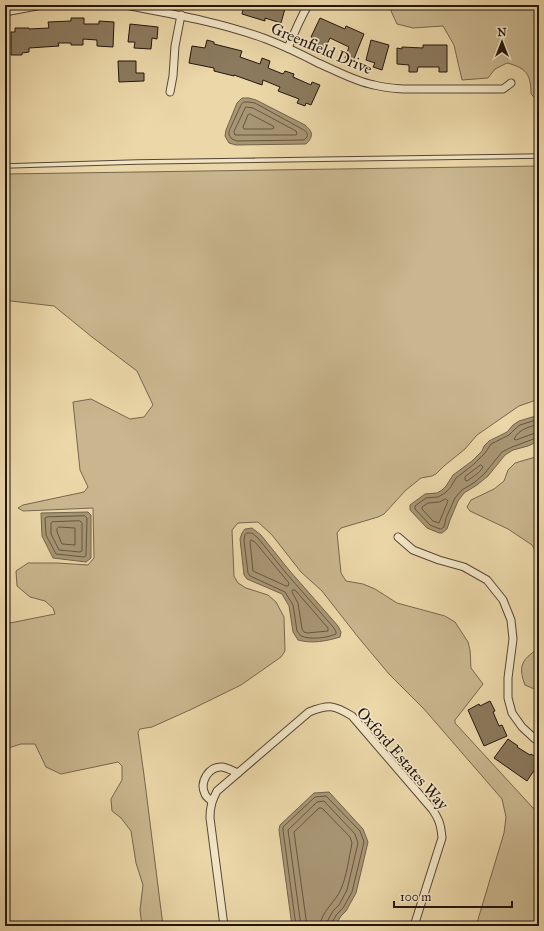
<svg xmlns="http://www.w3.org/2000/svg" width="544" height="931" font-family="'IM FELL Great Primer',serif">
<rect width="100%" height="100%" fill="#ebd7a8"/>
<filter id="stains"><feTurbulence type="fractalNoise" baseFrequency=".005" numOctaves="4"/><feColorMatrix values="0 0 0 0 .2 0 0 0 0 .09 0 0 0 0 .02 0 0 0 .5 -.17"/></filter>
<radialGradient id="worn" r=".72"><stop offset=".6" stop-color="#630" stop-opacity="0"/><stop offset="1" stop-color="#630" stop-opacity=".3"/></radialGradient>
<g fill="#c9b68e" stroke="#76664e">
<path d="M 395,5 L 539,5 L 539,102 L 531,94 C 531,74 526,68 507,63 L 495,69 L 488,78 L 462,80 L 454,45 L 443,26 L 413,28 L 397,24 L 391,11 Z"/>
<path d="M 539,166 L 539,399 L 519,406 L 477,435 L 465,449 L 444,466 L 436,474 L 432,476 L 421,478 L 406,490 L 384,514 L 378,517 L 341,528 L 337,533 L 341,573 L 346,581 L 363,584 L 375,589 L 397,603 L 445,616 L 455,622 L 468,642 L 470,650 L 471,668 L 483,684 L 455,720 L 455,723 L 533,808 L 539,810 L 539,926 L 476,926 L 504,833 L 506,817 L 502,799 L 424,709 L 389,674 L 358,637 L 322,591 L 301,572 L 272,535 L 258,522 L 238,523 L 232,530 L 234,576 L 238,583 L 246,588 L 268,595 L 276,602 L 284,617 L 285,651 L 281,657 L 241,685 L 192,709 L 152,727 L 140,729 L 138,732 L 144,775 L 163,926 L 142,926 L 140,910 L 143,885 L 136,863 L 131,831 L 121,818 L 112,811 L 111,799 L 122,780 L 122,766 L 118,762 L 61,774 L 46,767 L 35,744 L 21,744 L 5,749 L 5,624 L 55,614 L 53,608 L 45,601 L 30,597 L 17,586 L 16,571 L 28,563 L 57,563 L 88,565 L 94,558 L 93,508 L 23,511 L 18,508 L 23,505 L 84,492 L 88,487 L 80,470 L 73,402 L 91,399 L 130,419 L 144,417 L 153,405 L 137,371 L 92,337 L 54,306 L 11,301 L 5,299 L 5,174 Z"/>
<path d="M 539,456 L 539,557 L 532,545 L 508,529 L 470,511 L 467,507 L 471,500 L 494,489 L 504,481 L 508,470 L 515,463 Z"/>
<path d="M 539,632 L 539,691 L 525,685 C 519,669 520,661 535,651 Z"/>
</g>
<g fill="#a79573" stroke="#72624a">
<path d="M 242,98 L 249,98 L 256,100 L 305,125 C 313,132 314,136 306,144 L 236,145 L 229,143 L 225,136 L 226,130 L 237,103 Z"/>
<path d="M 539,415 L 539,441 L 528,446 L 513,450 L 505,455 L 488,476 L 477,485 L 464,493 L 458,501 L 450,520 L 447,529 L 442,533 L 439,533 L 427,528 L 410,510 L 410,505 L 425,494 L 437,493 L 442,490 L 446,486 L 453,475 L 472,461 L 482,451 L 484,446 L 489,441 L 507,432 L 513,425 L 519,421 Z"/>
<path d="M 88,512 L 91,515 L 91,558 L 86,562 L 53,558 L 42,536 L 41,513 Z"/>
<path d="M 252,528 L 261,535 L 289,570 L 338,626 L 341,632 L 340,637 C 327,641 312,644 298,640 L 293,632 L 289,606 L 282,594 L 247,579 L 244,575 L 240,539 L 242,533 L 245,529 Z"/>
<path d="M 329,792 L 363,829 L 368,842 L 356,893 L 346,911 L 341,916 L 335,926 L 292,926 L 279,830 L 280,825 L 314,793 Z"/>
</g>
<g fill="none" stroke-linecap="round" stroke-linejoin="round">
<g stroke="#655640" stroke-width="1">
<path d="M 244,102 L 249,102 L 255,103 L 302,129 C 306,131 308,133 307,137 L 304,140 L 237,141 L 232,139 L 229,135 L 229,131 L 241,105 Z"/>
<path d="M 246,107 L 253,108 L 296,131 L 297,134 L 296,135 L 235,135 L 234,132 Z"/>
<path d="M 250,114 L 273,126 L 274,128 L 272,129 L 244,129 L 243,127 L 248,115 Z"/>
<path d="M 539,419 L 520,425 L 516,428 L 509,435 L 491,444 L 485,453 L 474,464 L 456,478 L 450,488 L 445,493 L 438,497 L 426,498 L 415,506 L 415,509 L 430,525 L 440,529 L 441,529 L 444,527 L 446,518 L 455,498 L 462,490 L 475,482 L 485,473 L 502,452 L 512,447 L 539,437"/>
<path d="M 539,424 C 529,427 519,429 514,439 L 516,440 L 535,433 L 539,432"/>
<path d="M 481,465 L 483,467 C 480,473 472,477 467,481 L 465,480 L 465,477 Z"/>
<path d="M 446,499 L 448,501 L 439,523 L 433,521 L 422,509 L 422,507 L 428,503 L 439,502 Z"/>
<path d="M 85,516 L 87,518 L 86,556 L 84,557 L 56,554 L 46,535 L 45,518 L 47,517 Z"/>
<path d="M 80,521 L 82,523 L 82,551 L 80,552 L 59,550 L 51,534 L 51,523 L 52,522 Z"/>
<path d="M 59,527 L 75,528 L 75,545 L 62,544 L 57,532 L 57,529 Z"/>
<path d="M 247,533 L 252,533 L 258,538 L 286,573 L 334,628 L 336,632 L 336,634 C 327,638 310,640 301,636 L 297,631 L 293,605 L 285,592 L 250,576 L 248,573 L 244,540 L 245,535 Z"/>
<path d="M 251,540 L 255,542 L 289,583 L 288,586 L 286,586 L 253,571 L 250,542 Z"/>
<path d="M 293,590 L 295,590 L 328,628 L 328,631 L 307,633 L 304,632 L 302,629 L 298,603 L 292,592 Z"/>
<path d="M 296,926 L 283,830 L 283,827 L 315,797 L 326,796 L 360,831 L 364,842 L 352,892 L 343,908 L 337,914 L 332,922 L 331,926"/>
<path d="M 301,926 L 288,830 L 317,802 L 324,801 L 355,834 L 358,843 L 347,890 L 339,905 L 333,911 L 328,920 L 326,926"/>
<path d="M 307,926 L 294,832 L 319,808 L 322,808 L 350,837 L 352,843 C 349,858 347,875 341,889 C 336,902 321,911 320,926"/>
</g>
</g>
<g fill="#8b7a5e" stroke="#23160d">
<path d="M 244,5 L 286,5 L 281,23 L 265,18 L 265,21 L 242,14 Z"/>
<path d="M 71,18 L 84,18 L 84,24 L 99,24 L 99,21 L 114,22 L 113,47 L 97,46 L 97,40 L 83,39 L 83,45 L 71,45 L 71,43 L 58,43 L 59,46 L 29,48 L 29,52 L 22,53 L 22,55 L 11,55 L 11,32 L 15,32 L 15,28 L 29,28 L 29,29 L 49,28 L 48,22 L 71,21 Z"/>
<path d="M 320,18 L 345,29 L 346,26 L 364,34 L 353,61 L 345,58 L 349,47 L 330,38 L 325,48 L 315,43 L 317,39 L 311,37 Z"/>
<path d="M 130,24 L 158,27 L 157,39 L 152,38 L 151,49 L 134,48 L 135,42 L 128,42 Z"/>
<path d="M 207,40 L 214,42 L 214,44 L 242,51 L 240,57 L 260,64 L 262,58 L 270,61 L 268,68 L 283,74 L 285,71 L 294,74 L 293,77 L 311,85 L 312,82 L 320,85 L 311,105 L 306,103 L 305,106 L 297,103 L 299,99 L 278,91 L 280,87 L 263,80 L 262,85 L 234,75 L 234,76 L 214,71 L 214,68 L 189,63 L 192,46 L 205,48 Z"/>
<path d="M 371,40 L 389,45 L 382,70 L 373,67 L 375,63 L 366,60 Z"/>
<path d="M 423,45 L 447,45 L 447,72 L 439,72 L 439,67 L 418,67 L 417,72 L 409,72 L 409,65 L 397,64 L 397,48 L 402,49 L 402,47 L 423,48 Z"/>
<path d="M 118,61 L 136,61 L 136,73 L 144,73 L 144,81 L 119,82 Z"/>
<path d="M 490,701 L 495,711 L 493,712 L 499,726 L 502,725 L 507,736 L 484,746 L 468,710 L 479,704 L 480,706 Z"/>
<path d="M 508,739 L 518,746 L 517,747 L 530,755 L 531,754 L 539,759 L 539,762 L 534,768 L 535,769 L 527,781 L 494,758 Z"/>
</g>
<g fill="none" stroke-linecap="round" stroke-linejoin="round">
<defs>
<path id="lane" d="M 5,166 L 137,162 L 539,156"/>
<g id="street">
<path d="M 125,5 C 172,14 220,22 266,39 C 284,46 301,54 318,63 C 337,71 354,81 374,85 C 394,90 414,89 434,89 C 452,89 471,89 489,89 L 503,89 L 511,83"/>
<path d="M 5,12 L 42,5"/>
<path d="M 288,48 C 294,33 300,19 308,5"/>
<path d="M 170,92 L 173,76 L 175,46 L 181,15"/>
<path d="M 398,537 L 413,550 L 439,560 L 464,567 L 487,580 L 503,600 L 511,620 L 513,639 L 508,678 L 508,698 L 512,713 L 522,727 L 535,739 L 539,740"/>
<path d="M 212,801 C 209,799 206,797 205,794 C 199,782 209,766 222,767 C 228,768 233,771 238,773"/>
<path d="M 224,926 L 210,818 C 210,806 212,801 217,791 L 309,712 C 329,704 334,705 352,716 L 432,809 C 439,819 441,825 442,838 L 414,926"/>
</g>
</defs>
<use href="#lane" stroke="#554634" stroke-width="5.5"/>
<use href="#street" stroke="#554634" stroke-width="9"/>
<use href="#lane" stroke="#f2e5c6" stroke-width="3.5"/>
<use href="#street" stroke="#f2e5c6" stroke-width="7"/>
</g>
<g text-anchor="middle" stroke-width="3.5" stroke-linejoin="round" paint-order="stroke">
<g font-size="16" fill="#23160d" stroke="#f2e5c6">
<text transform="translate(322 48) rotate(23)" y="6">Greenfield Drive</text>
<text transform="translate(403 758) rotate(49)" y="6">Oxford Estates Way</text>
</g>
</g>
<rect width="544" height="931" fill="none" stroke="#ebd7a8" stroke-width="20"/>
<rect x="6" y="6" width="532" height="919" fill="none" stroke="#23160d" stroke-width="2"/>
<rect x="10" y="10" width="524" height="911" fill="none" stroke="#23160d"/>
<g transform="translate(502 42)" stroke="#f2e5c6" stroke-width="3" paint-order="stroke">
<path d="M0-3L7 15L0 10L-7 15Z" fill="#23160d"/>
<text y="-6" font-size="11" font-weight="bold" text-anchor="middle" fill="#23160d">N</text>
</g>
<path d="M394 901v6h118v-6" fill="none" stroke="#23160d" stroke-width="2"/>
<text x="400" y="901" font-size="12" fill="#23160d" stroke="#f2e5c6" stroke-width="3" paint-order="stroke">100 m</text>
<rect width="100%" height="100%" filter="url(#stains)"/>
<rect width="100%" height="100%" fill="url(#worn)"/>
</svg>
